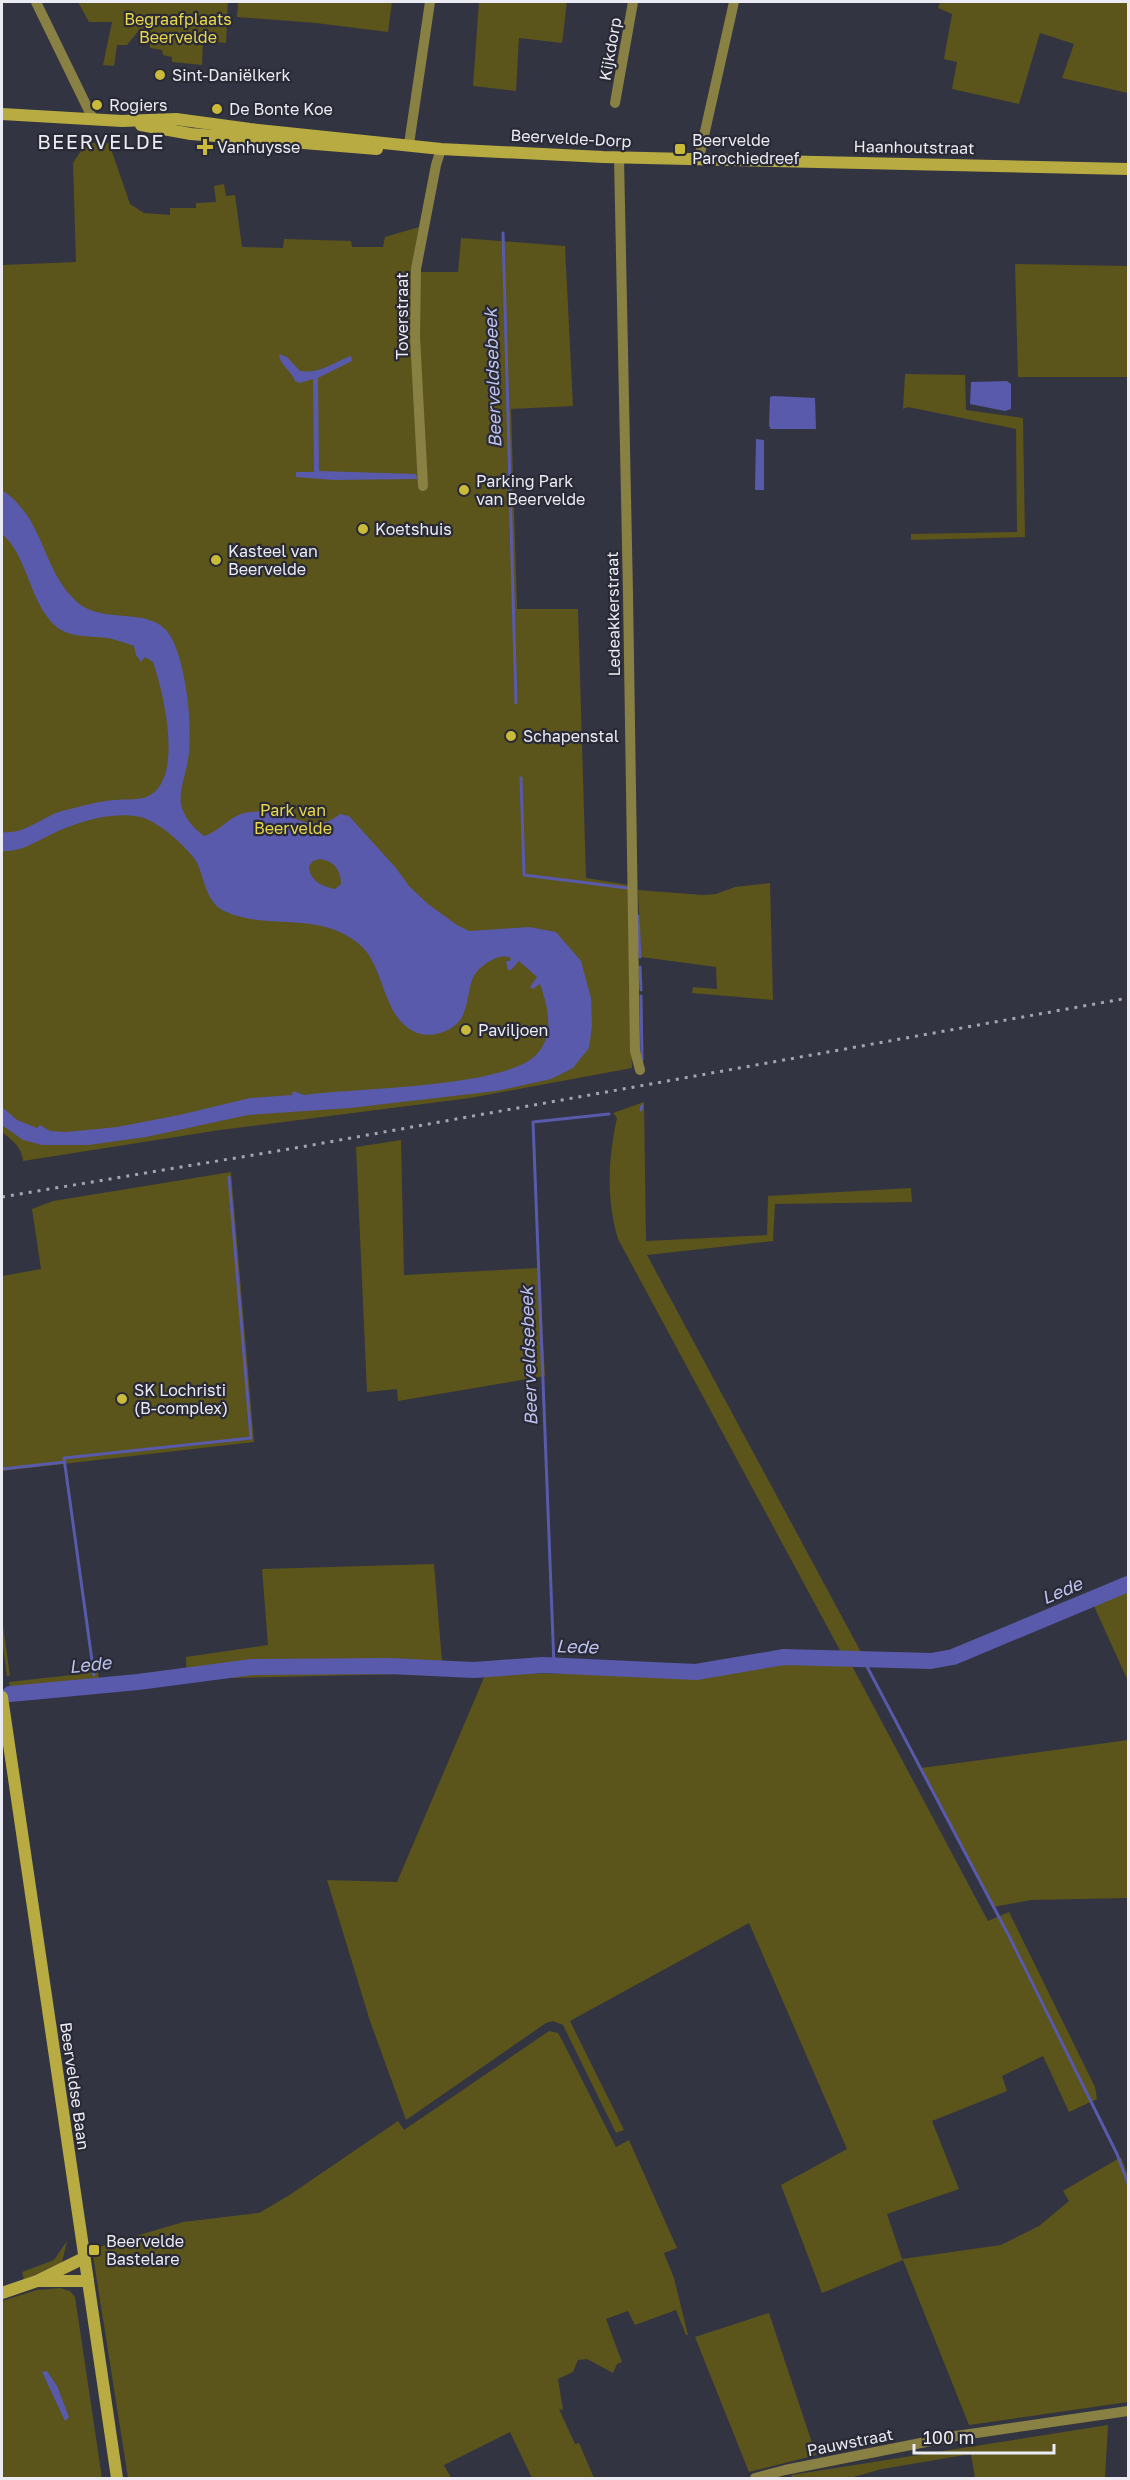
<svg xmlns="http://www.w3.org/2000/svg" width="1130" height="2480" font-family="'Golos Text',sans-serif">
<rect width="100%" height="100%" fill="#323441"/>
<g fill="#5b541b">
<path d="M 78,2 L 228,2 L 226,43 L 203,41 L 202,65 L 172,62 L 172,57 L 163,55 L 162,50 L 150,48 L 150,28 L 140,29 L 127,45 L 117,45 L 114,66 L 103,65 L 112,22 L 89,22 Z"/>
<path d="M 238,2 L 392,2 L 388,32 L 316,23 L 237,17 Z"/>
<path d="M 479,2 L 567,2 L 562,43 L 519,38 L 516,91 L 473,86 Z"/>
<path d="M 940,2 L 1128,2 L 1128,93 L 1062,78 L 1074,44 L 1040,33 L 1019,104 L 952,89 L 957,62 L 944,59 L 952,14 L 938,8 Z"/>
<path d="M 86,143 L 109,143 L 130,204 L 144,213 L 170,215 L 170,208 L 196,208 L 196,203 L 216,202 L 214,186 L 224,184 L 226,196 L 235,195 L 242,247 L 283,248 L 284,239 L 351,241 L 352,247 L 383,247 L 385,237 L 419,227 L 411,272 L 458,272 L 461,238 L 565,246 L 573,406 L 511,409 L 517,609 L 578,609 L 586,878 L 629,885 L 632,1068 L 470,1098 L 220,1130 L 23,1161 C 22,1147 12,1140 2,1132 L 2,265 L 76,262 L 73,163 Z"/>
<path d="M 1015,264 L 1128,266 L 1128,377 L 1018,377 Z"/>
<path d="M 905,374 L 965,375 L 966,410 L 1023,418 L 1025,537 L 911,540 L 911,534 L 1017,532 L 1016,429 L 908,407 L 903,409 Z"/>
<path d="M 770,883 L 773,1000 L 692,993 L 693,987 L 717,989 L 716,967 L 641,957 L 638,890 L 703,895 L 716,894 L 735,887 Z"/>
<path d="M 644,1102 L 646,1241 L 767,1235 L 768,1196 L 911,1188 L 912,1202 L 775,1204 L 773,1241 L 647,1255 L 862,1654 L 842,1654 L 618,1239 C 606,1198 608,1159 617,1118 L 613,1113 Z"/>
<path d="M 401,1140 L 404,1275 L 539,1268 L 545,1376 L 398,1401 L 397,1389 L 367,1392 L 356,1147 Z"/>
<path d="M 231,1172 L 254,1442 L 2,1471 L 2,1276 L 41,1269 L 32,1209 L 53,1201 Z"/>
<path d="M 434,1564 L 443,1673 L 187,1679 L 186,1657 L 268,1645 L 262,1569 Z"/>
<path d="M 1128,1590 L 1128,1681 L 1093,1604 Z"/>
<path d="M 2,1618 L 10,1676 L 7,1676 L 2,1641 Z"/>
<path d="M 788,1662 L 851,1664 L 988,1921 L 1009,1912 L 1095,2087 L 1097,2099 L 1069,2112 L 1043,2056 L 1002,2076 L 1007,2091 L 932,2121 L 959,2189 L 887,2214 L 902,2259 L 1001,2245 L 1039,2226 L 1069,2201 L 1063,2191 L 1121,2157 L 1128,2176 L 1128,2402 L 969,2425 L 903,2260 L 822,2293 L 781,2185 L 847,2149 L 749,1923 L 570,2021 L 624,2130 L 616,2133 L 563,2025 L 553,2021 L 546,2023 L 406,2120 L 370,2021 L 327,1880 L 397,1882 L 486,1673 L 600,1674 L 668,1677 L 704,1675 Z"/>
<path d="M 98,1672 L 100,1688 L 11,1697 L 9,1682 Z"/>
<path d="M 1128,1740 L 1128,1898 L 1031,1900 L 993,1907 L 921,1768 Z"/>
<path d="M 549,2031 L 558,2033 L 562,2040 L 616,2147 L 629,2140 L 677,2248 L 664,2253 L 674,2278 L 688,2335 L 686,2335 L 676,2310 L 635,2325 L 628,2311 L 606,2319 L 622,2362 L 617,2364 L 613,2373 L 587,2359 L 578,2360 L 573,2372 L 558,2379 L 563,2410 L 559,2409 L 575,2444 L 579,2443 L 594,2478 L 532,2478 L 510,2432 L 444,2465 L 451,2478 L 128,2478 L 92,2249 L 183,2222 L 259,2213 L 288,2196 L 398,2121 L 404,2130 Z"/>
<path d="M 67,2241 L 62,2262 L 24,2280 L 22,2272 L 54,2260 Z"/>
<path d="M 60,2288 L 70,2291 L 75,2297 L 102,2478 L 4,2478 L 2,2471 L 2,2301 L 37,2290 Z"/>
<path d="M 769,2313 L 816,2455 L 749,2472 L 695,2337 Z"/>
<path d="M 1108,2425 L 1105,2478 L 975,2478 L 971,2454 L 882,2469 L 850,2478 L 792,2478 L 791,2475 Z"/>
</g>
<g fill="#595aab" fill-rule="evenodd">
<path d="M 279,354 L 287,357 L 300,371 C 322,374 333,362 351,356 L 352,361 L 318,378 L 319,471 L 416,474 L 417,479 L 333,480 L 296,477 L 296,472 L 314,472 L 313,379 L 300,383 L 295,381 C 291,370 280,366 279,354 Z"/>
<path d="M 1007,381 L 1011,384 L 1011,409 L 1005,411 L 970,404 L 971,382 Z"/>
<path d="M 773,396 L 815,398 L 816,429 L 771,429 L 769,426 L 770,397 Z"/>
<path d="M 756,439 L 764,440 L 764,490 L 755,490 Z"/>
<path d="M 2,490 C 45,519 41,568 76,601 C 104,628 158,601 174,643 C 187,673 193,728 188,760 C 186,774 179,789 181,804 C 183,816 194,829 204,836 C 220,831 228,818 241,814 C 246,812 254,812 260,811 C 292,807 309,839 340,814 L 349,816 L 396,868 L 409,886 L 428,904 L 457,925 L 469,931 L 529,927 L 556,932 L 581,961 L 591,998 L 592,1026 L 589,1048 L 573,1068 L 551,1079 L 496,1091 L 350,1108 L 248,1115 L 146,1137 L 88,1145 L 42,1145 L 23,1140 L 2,1125 L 2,1107 L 17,1120 L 37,1128 L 40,1125 L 50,1131 L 66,1132 L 117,1127 L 179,1115 L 250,1098 L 292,1095 L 293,1091 L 304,1095 C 353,1088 507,1088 537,1054 C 555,1034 548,1007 540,984 L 533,989 L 530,987 L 537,977 L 519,961 L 511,970 L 508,970 L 506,961 L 510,961 L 511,958 C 505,955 496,957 490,961 C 464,976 473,992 463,1015 C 456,1032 428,1040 413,1031 C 381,1014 385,965 359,944 C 319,910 266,931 224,911 C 205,901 205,878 196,861 C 187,847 157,820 140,817 C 112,811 77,822 52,834 C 35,842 21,852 2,851 L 2,832 C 26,835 43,815 66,810 C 82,806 99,801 115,800 C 124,799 134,800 143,798 C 187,787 163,690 153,662 L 145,657 L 141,662 L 136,655 L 134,646 C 126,643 117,640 108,638 C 92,636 72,638 58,628 C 29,605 29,557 2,534 ZM 320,859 C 334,861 341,870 341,884 L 335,889 C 321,886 310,881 309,866 L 313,861 Z"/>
<path d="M 47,2371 L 57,2386 L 69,2417 L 65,2421 L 42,2372 Z"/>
</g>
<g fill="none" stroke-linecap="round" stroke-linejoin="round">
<g stroke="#595aab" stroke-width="3">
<path d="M 503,233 L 516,703"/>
<path d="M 521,778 L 524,875 L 628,888"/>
<path d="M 638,916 L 640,957"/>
<path d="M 640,967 L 641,990"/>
<path d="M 641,996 L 642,1060"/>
<path d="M 641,1110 L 642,1106"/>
<path d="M 2,1469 L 65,1462"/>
<path d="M 863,1659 L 1010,1938 L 1117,2154 L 1128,2183"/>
<path d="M 554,1666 L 533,1122 L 609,1114"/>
<path d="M 94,1675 L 64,1458 L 251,1438 L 229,1177"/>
</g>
<path stroke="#595aab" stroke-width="16" d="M 10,1694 L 138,1682 L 252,1667 L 389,1666 L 474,1670 L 543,1665 L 696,1672 L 784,1657 L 931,1661 L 953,1657 L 1128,1584"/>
<g stroke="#898143" stroke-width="10">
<path d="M 36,2 L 93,119"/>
<path d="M 615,103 L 633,2"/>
<path d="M 409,144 L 430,2"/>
<path d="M 619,158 L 628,593 L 635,1051 L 640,1070"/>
<path d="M 699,158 L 734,2"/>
<path d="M 423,486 L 415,337 L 416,269 L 436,165 L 441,149"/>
<path d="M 755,2478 L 785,2470 L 956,2436 L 1128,2411"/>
</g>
<g stroke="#b8ab41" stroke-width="12">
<path d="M 2,114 L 122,121 L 176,119 L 250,129 L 441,149 L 603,157 L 1128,169"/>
<path d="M 141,125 L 191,134 L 377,149"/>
<path d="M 2,1697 L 117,2478"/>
<path d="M 38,2281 L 88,2281"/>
<path d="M 2,2293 L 37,2281 L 84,2258"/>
</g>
<path stroke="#a4a5af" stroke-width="3" stroke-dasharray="3 6" stroke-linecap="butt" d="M 2,1197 L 301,1147 L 1128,998"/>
</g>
<g fill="#c9ba3a" stroke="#292a36" stroke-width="2">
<circle cx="160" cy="75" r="6"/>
<circle cx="97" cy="105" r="6"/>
<circle cx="217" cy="109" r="6"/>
<path d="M202 138h6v6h6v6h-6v6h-6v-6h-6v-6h6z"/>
<rect x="674" y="143" width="12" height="12" rx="3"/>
<circle cx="464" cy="490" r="6"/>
<circle cx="363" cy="529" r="6"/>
<circle cx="216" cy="560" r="6"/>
<circle cx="511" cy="736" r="6"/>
<circle cx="466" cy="1030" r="6"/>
<circle cx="122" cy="1399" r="6"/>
<rect x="88" y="2244" width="12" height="12" rx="3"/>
</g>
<g text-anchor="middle" stroke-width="4.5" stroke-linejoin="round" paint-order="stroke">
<g font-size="16" fill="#e8d74c" stroke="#292a36">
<text x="178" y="25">Begraafplaats<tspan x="178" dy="18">Beervelde</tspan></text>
<text x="293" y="816">Park van<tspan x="293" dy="18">Beervelde</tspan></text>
</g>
<g font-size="16" fill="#eaebf3" stroke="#292a36">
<text transform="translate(610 49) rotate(-80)" y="6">Kijkdorp</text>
<text transform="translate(571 138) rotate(3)" y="6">Beervelde-Dorp</text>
<text transform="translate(914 147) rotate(1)" y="6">Haanhoutstraat</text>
<text transform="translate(402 316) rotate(-90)" y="6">Toverstraat</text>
<text transform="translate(613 614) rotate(-91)" y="6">Ledeakkerstraat</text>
<text transform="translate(75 2086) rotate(82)" y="6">Beerveldse Baan</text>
<text transform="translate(850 2442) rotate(-11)" y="6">Pauwstraat</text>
</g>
<g font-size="16" fill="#eaebf3" stroke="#292a36" text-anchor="start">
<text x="172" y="81">Sint-Daniëlkerk</text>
<text x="109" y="111">Rogiers</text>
<text x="229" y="115">De Bonte Koe</text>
<text x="692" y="146">Beervelde<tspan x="692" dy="18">Parochiedreef</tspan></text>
<text x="217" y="153">Vanhuysse</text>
<text x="476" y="487">Parking Park<tspan x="476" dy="18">van Beervelde</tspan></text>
<text x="375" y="535">Koetshuis</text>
<text x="228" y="557">Kasteel van<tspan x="228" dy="18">Beervelde</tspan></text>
<text x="523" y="742">Schapenstal</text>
<text x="478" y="1036">Paviljoen</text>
<text x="134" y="1396">SK Lochristi<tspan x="134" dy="18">(B-complex)</tspan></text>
<text x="106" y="2247">Beervelde<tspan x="106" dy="18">Bastelare</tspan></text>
</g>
<g font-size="18" font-style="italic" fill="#bec2ef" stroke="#292a36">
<text transform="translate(493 378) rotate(-92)" y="6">Beerveldsebeek</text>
<text transform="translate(529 1356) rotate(-92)" y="6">Beerveldsebeek</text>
<text transform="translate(1062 1591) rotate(-23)" y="6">Lede</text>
<text transform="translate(577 1647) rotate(2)" y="6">Lede</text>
<text transform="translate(90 1665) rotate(-6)" y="6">Lede</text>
</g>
<g font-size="20" letter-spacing="1.5" fill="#eaebf3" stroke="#292a36">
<text x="101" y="149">BEERVELDE</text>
</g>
</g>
<rect width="1130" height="2480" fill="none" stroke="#eaebf3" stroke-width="6"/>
<path d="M914 2444v9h140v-9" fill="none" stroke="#eaebf3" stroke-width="3"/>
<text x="923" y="2444" font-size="18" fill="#eaebf3" stroke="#292a36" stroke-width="4.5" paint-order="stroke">100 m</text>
</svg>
